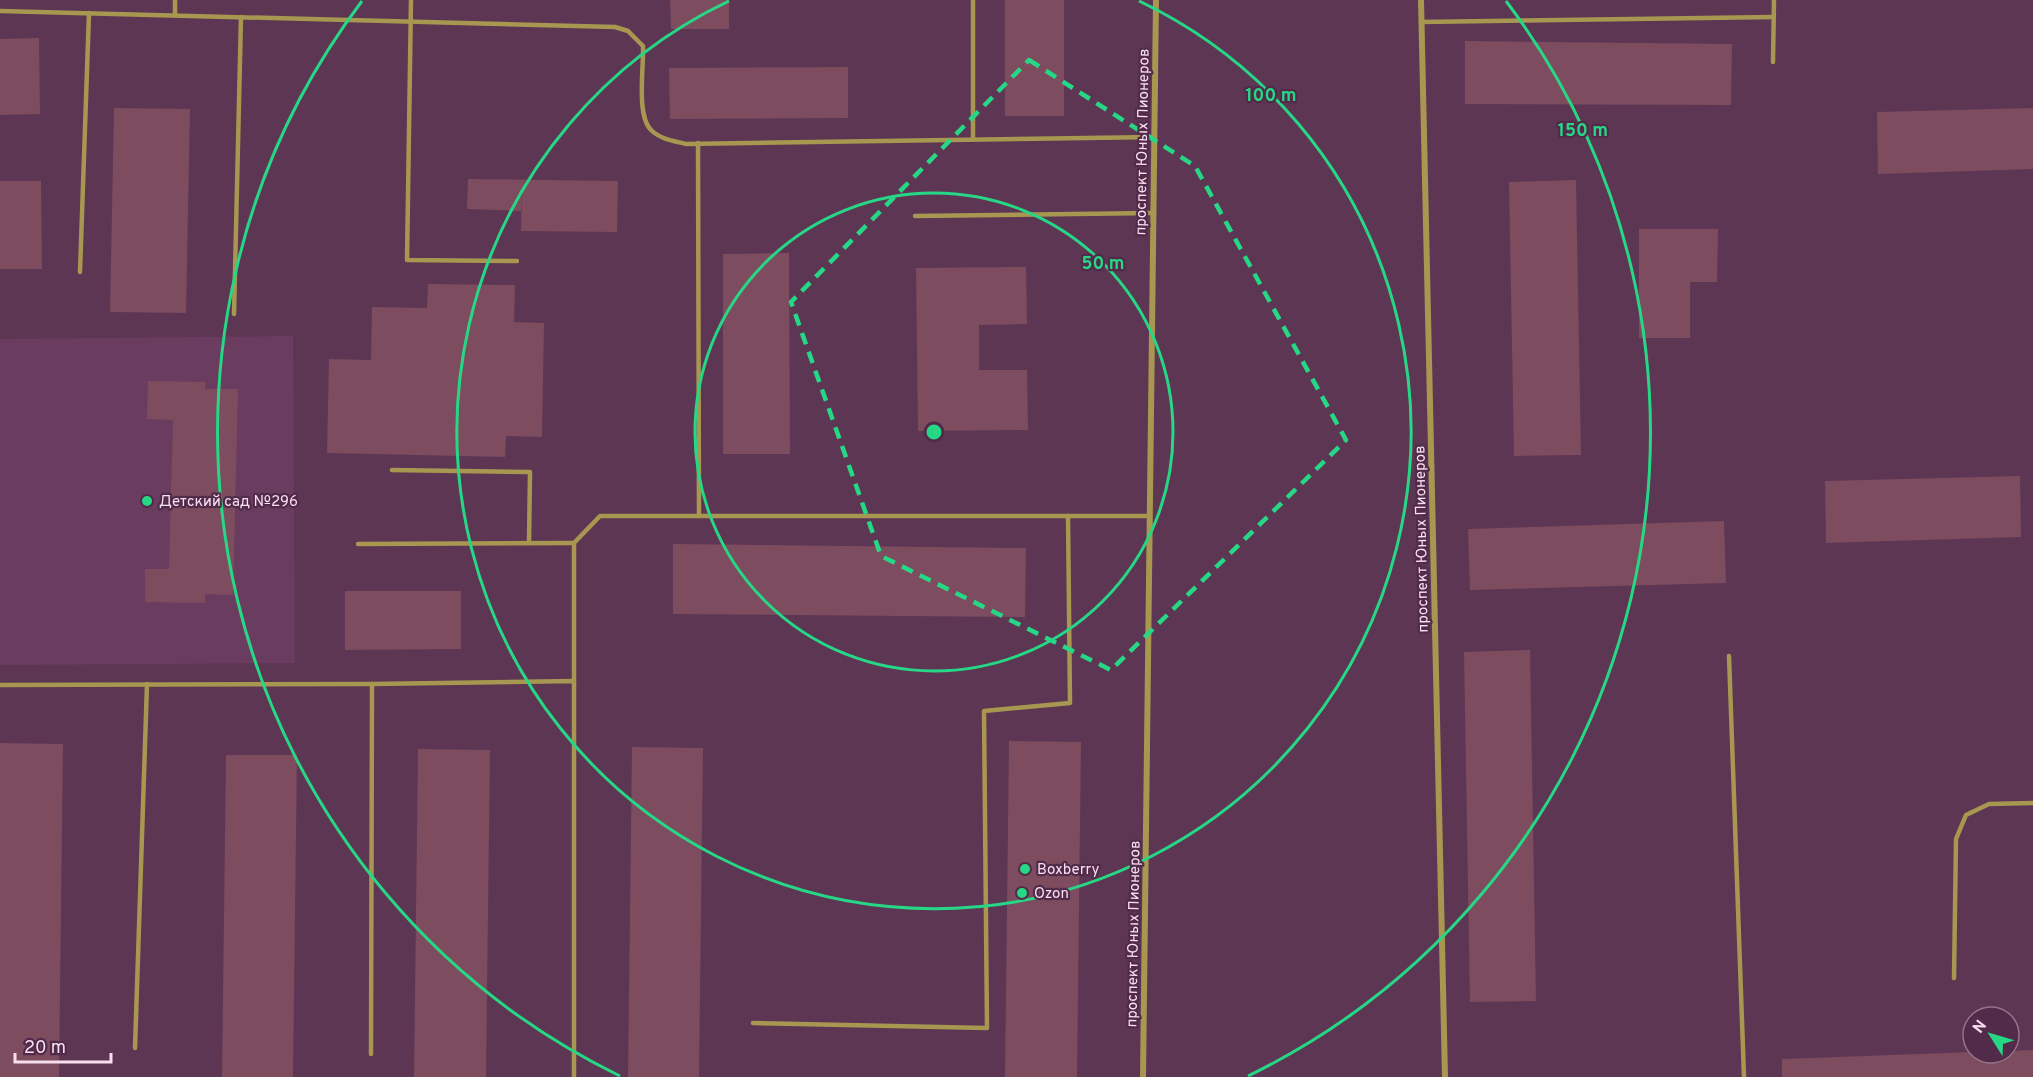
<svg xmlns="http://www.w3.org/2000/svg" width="2033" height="1077" font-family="Overpass,sans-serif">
<rect width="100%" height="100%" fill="#5d3653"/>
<path fill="#6a3d60" d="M 293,336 L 295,663 L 0,665 L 0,339 Z"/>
<g fill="#7d4c5e">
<path d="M 670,0 L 729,0 L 729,29 L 671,29 Z"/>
<rect x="1005" y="0" width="59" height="116"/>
<path d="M 39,38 L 40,114 L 0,115 L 0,39 Z"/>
<path d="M 1465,41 L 1732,44 L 1731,105 L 1465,104 Z"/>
<path d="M 848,67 L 848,118 L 670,119 L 669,68 Z"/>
<path d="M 114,108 L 190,109 L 186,313 L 110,312 Z"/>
<path d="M 2033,108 L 2033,169 L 1878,174 L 1877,112 Z"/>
<path d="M 468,179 L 618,181 L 617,232 L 521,231 L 522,188 L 521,211 L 467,209 Z"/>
<path d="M 1576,180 L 1581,455 L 1514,456 L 1509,182 Z"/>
<path d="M 0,181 L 41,181 L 42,269 L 0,269 Z"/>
<path d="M 1639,229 L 1718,229 L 1717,282 L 1690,282 L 1690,338 L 1639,338 Z"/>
<path d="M 789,253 L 790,454 L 723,454 L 723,254 Z"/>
<path d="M 1026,267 L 1027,324 L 979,325 L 979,370 L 1027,370 L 1028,430 L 918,431 L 916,268 Z"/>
<path d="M 428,284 L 515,285 L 514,322 L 544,323 L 542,437 L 506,436 L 505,457 L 327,453 L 329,359 L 371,360 L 372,307 L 427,308 Z"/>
<path d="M 148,381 L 205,382 L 205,389 L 238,389 L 233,595 L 205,594 L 205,603 L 145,602 L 145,569 L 169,569 L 173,420 L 147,419 Z"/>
<path d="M 2020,476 L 2021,537 L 1826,543 L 1825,481 Z"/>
<path d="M 1724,521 L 1726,583 L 1470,590 L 1468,529 Z"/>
<path d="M 673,544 L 1026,548 L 1025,617 L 673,614 Z"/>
<path d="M 345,591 L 461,591 L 461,649 L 345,650 Z"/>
<path d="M 1530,650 L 1536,1001 L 1470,1002 L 1464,652 Z"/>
<path d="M 1009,741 L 1081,742 L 1077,1077 L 1005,1077 Z"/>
<path d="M 0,743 L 63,744 L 59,1077 L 0,1077 Z"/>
<path d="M 632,747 L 703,748 L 699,1077 L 628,1077 Z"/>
<path d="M 418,749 L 490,750 L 486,1077 L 414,1077 Z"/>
<path d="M 226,755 L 297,755 L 293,1077 L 222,1077 Z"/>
<path d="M 2033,1050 L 2033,1077 L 1782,1077 L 1782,1059 L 1973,1052 L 2009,1053 L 2009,1051 Z"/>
</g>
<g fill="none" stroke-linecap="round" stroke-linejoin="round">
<g stroke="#a89751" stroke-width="4.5">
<path d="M 175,0 L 175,15"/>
<path d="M 411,0 L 407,260 L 517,261"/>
<path d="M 973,0 L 973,139"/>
<path d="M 0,11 L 615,27 L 628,31 L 643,46 C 644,67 636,115 651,130 C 660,139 674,141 686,144 L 1155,137"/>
<path d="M 1421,22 L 1774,17"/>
<path d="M 1773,62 L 1774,0"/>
<path d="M 698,143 L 699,516"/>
<path d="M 915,216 L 1154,213"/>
<path d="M 80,272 L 89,13"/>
<path d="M 234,314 L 241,17"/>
<path d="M 392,470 L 530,472 L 529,543"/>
<path d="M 358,544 L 574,543"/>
<path d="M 1729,656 L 1744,1077"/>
<path d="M 574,681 L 574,543 L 600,516 L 1149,516"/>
<path d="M 0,685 L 372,684"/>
<path d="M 1954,978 L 1956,839 L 1966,815 L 1989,804 L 2033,803"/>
<path d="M 753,1023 L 987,1028 L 984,711 L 1070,703 L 1068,516"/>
<path d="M 135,1048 L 147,684"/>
<path d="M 371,1054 L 372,684 L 574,681 L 574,1077"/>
</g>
<g stroke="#a89751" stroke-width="6">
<path d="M 1421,0 L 1445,1077"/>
<path d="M 1143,1077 L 1156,0"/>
</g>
</g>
<path fill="none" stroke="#26d886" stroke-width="4.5" stroke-dasharray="12 8" stroke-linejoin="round" d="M 1029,60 L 1195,166 L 1346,440 L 1111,670 L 881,556 L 791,302 Z"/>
<g fill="none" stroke="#26d886" stroke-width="3">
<circle cx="934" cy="432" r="239"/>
<path d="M1139 1A477 477 0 1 1 729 1"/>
<path d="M620 1076A716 716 0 0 1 362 1M1506 1A716 716 0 0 1 1248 1076"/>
</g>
<g fill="#26d886" stroke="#512b49" stroke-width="2">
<circle cx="147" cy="501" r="6"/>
<circle cx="1025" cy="869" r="6"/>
<circle cx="1022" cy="893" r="6"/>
</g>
<g text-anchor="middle" stroke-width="4.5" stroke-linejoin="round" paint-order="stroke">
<g font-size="15" fill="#f8dff0" stroke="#512b49">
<text transform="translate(1142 142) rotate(-89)" y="5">проспект Юных Пионеров</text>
<text transform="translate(1421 539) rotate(-91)" y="5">проспект Юных Пионеров</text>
<text transform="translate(1133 934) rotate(-89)" y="5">проспект Юных Пионеров</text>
</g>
<g font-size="15" fill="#f8dff0" stroke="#512b49" text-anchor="start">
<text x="159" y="506">Детский сад №296</text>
<text x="1037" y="874">Boxberry</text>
<text x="1034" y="898">Ozon</text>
</g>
</g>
<circle cx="934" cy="432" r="9" fill="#26d886" stroke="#512b49" stroke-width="3"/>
<g font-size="18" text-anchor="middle" font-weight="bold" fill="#26d886" stroke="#512b49" stroke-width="4.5" stroke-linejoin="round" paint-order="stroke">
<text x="1271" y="101">100 m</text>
<text x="1583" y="136">150 m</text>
<text x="1103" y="269">50 m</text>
</g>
<g transform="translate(1991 1035) rotate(307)"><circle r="28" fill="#512b49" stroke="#94738c" stroke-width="1.5"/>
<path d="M0-4.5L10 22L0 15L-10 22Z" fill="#26d886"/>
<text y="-9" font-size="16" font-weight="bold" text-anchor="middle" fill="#f8dff0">N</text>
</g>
<path d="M15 1053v9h96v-9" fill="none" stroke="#f8dff0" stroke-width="3"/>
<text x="24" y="1053" font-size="18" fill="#f8dff0" stroke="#512b49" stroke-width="4.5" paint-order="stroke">20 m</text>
</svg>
